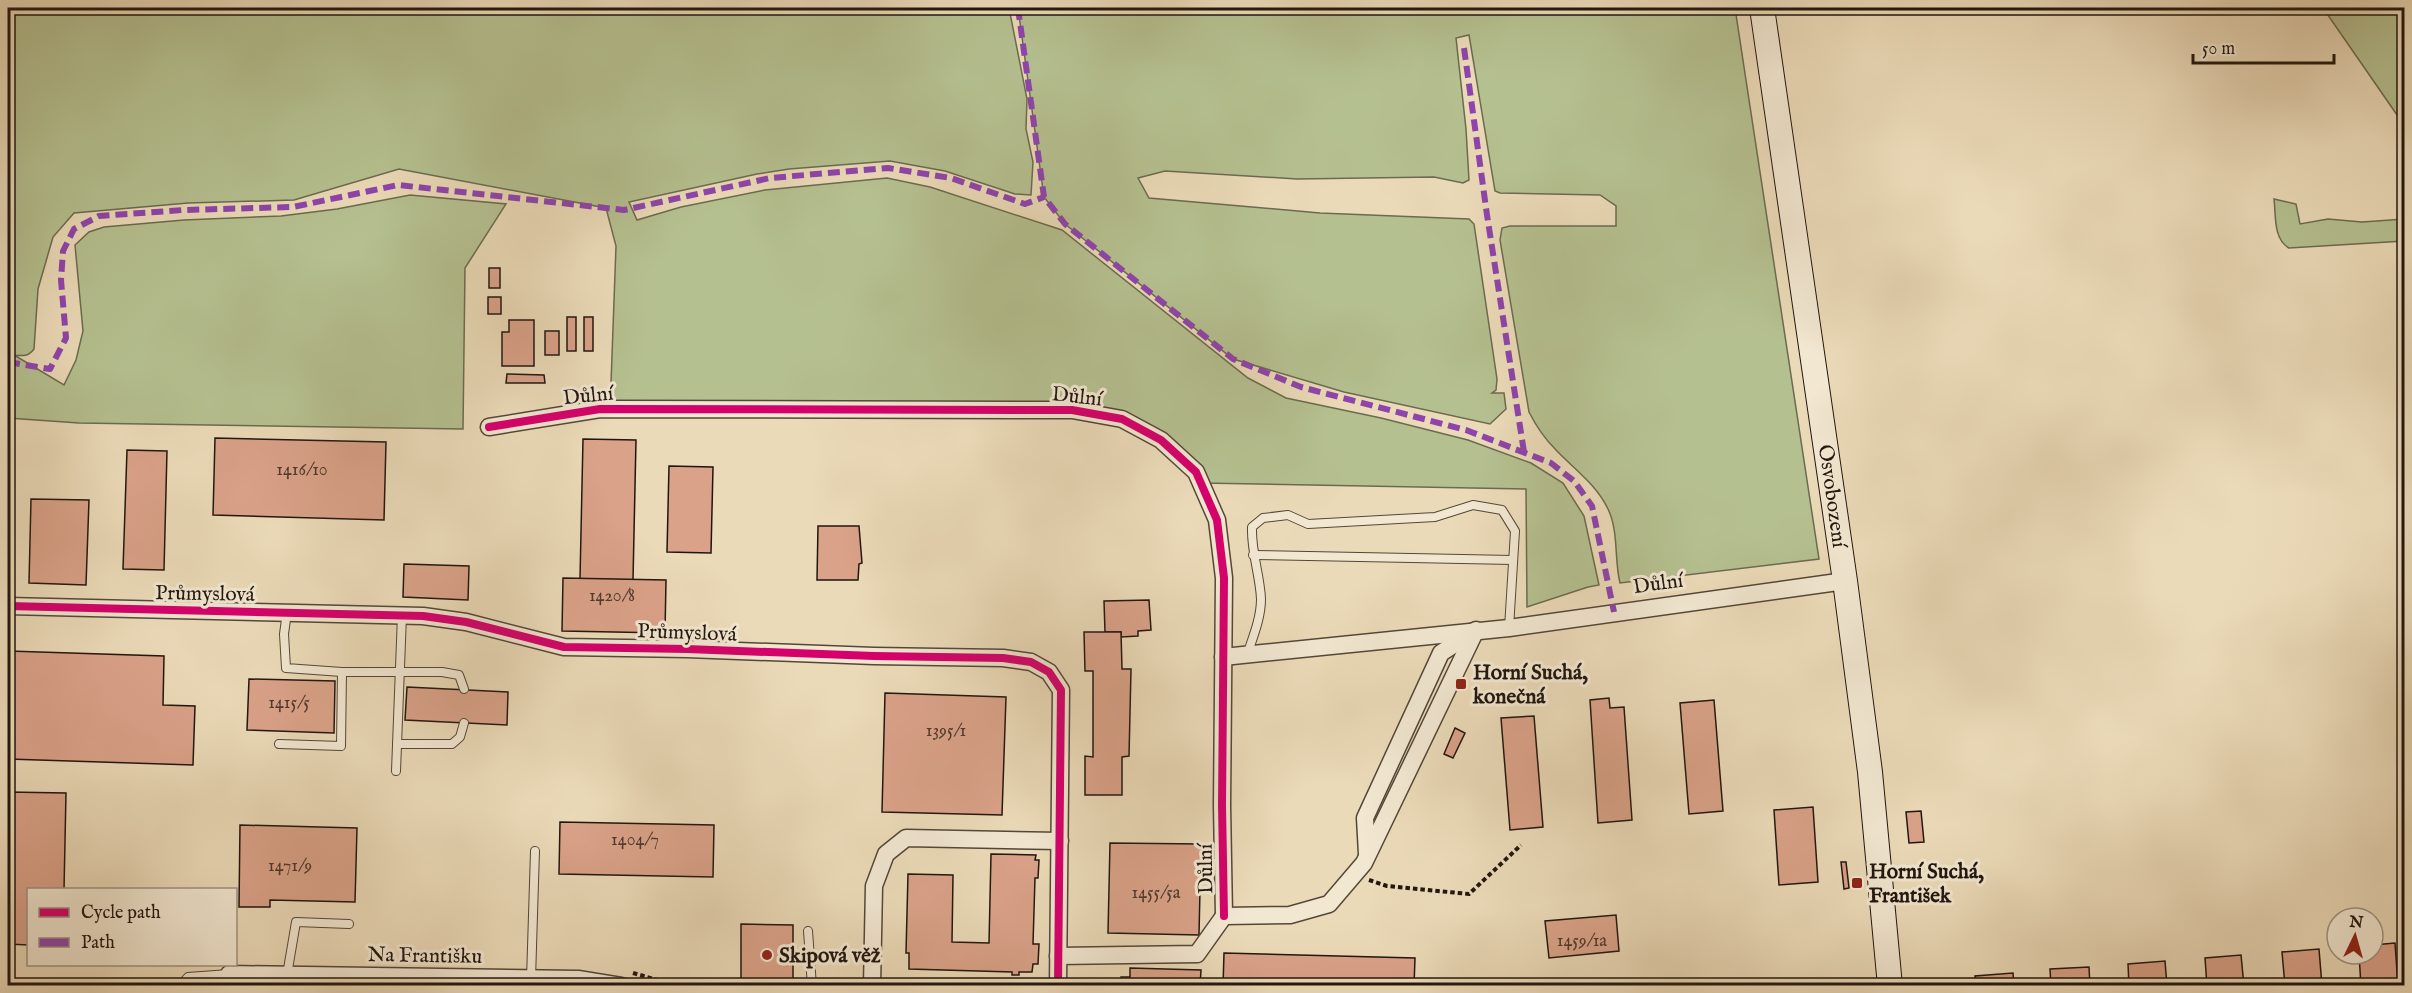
<svg xmlns="http://www.w3.org/2000/svg" width="2412" height="993" font-family="'IM FELL English',serif">
<rect width="100%" height="100%" fill="#ebdab8"/>
<filter id="stains"><feTurbulence type="fractalNoise" baseFrequency=".00333" numOctaves="4"/><feColorMatrix values="0 0 0 0 .2 0 0 0 0 .09 0 0 0 0 .02 0 0 0 .5 -.17"/></filter>
<radialGradient id="worn" r=".72"><stop offset=".6" stop-color="#630" stop-opacity="0"/><stop offset="1" stop-color="#630" stop-opacity=".3"/></radialGradient>
<g fill="#b5c090" stroke="#6b6b50" stroke-width="1.5">
<path d="M 8,8 L 1009,8 L 1027,99 L 1026,129 L 1033,162 L 1031,195 L 1015,194 L 945,171 L 890,161 L 789,169 L 757,174 L 629,202 L 637,220 L 681,207 L 765,190 L 887,178 L 930,187 L 1062,230 L 1248,378 L 1286,398 L 1381,418 L 1468,440 L 1531,463 L 1563,483 L 1584,516 L 1599,585 L 1588,587 L 1527,607 L 1526,489 L 1201,483 L 1161,440 L 1072,410 L 600,409 L 611,383 L 616,246 L 606,208 L 399,169 L 294,200 L 188,203 L 74,213 L 53,237 L 38,289 L 34,349 C 28,357 23,356 14,355 L 64,385 L 76,360 L 83,331 L 75,245 L 89,232 L 104,227 L 184,220 L 281,216 L 337,209 L 410,195 L 506,204 L 465,268 L 463,429 L 79,423 L 8,418 Z"/>
<path d="M 1018,8 L 1735,8 L 1819,559 L 1620,583 C 1614,559 1619,532 1608,509 C 1596,484 1575,470 1556,450 C 1545,439 1536,426 1529,412 L 1500,240 L 1502,228 L 1510,226 L 1616,226 L 1616,206 L 1600,195 L 1500,193 L 1495,191 L 1469,35 L 1456,38 L 1466,129 L 1469,180 L 1463,183 L 1434,177 L 1297,179 L 1165,171 L 1138,178 L 1149,198 L 1320,213 L 1469,219 L 1474,224 L 1497,379 L 1496,390 L 1492,393 L 1504,393 L 1506,409 L 1490,424 L 1344,392 L 1233,359 L 1065,224 L 1044,197 Z"/>
<path d="M 2323,8 L 2404,8 L 2404,125 Z"/>
<path d="M 2274,199 L 2296,204 L 2300,224 L 2328,219 L 2362,222 L 2404,219 L 2404,241 L 2289,248 C 2273,239 2276,215 2274,199 Z"/>
</g>
<g fill="#daa289" stroke="#21160f" stroke-width="1.5">
<rect x="489" y="268" width="11" height="20"/>
<rect x="488" y="297" width="13" height="17"/>
<rect x="567" y="317" width="9" height="34"/>
<rect x="584" y="317" width="9" height="34"/>
<path d="M 509,320 L 534,320 L 534,366 L 502,366 L 502,332 L 509,332 Z"/>
<rect x="545" y="331" width="14" height="24"/>
<path d="M 507,374 L 544,375 L 545,383 L 506,383 Z"/>
<path d="M 215,438 L 386,442 L 384,520 L 213,515 Z"/>
<path d="M 583,439 L 636,440 L 633,580 L 580,579 Z"/>
<path d="M 127,450 L 167,451 L 164,570 L 123,569 Z"/>
<path d="M 669,466 L 713,467 L 711,553 L 667,552 Z"/>
<path d="M 31,499 L 89,500 L 86,585 L 29,583 Z"/>
<path d="M 818,526 L 859,526 L 862,563 L 859,564 L 858,580 L 817,580 Z"/>
<path d="M 404,564 L 469,566 L 468,600 L 403,597 Z"/>
<path d="M 563,578 L 666,580 L 665,633 L 562,631 Z"/>
<path d="M 1149,600 L 1151,630 L 1138,631 L 1138,636 L 1121,637 L 1121,632 L 1105,632 L 1104,601 Z"/>
<path d="M 1084,632 L 1121,632 L 1122,669 L 1131,669 L 1129,756 L 1122,757 L 1122,795 L 1085,795 L 1085,756 L 1093,757 L 1093,671 L 1085,671 Z"/>
<path d="M 8,651 L 164,656 L 163,705 L 195,706 L 193,765 L 8,759 Z"/>
<path d="M 249,679 L 335,681 L 334,733 L 247,730 Z"/>
<path d="M 407,687 L 508,692 L 507,725 L 405,720 Z"/>
<path d="M 885,693 L 1006,697 L 1002,815 L 882,812 Z"/>
<path d="M 1609,698 L 1610,708 L 1624,707 L 1632,820 L 1598,823 L 1590,700 Z"/>
<path d="M 1714,700 L 1723,811 L 1689,814 L 1680,703 Z"/>
<path d="M 1534,716 L 1543,827 L 1510,830 L 1501,718 Z"/>
<path d="M 1455,728 L 1465,733 L 1453,758 L 1444,754 Z"/>
<path d="M 8,792 L 66,793 L 64,890 L 28,890 L 28,945 L 8,944 Z"/>
<path d="M 1813,807 L 1818,882 L 1779,885 L 1774,810 Z"/>
<path d="M 1921,811 L 1924,842 L 1909,843 L 1906,812 Z"/>
<path d="M 560,822 L 714,825 L 713,877 L 559,874 Z"/>
<path d="M 240,825 L 357,828 L 355,902 L 270,900 L 270,907 L 239,907 Z"/>
<path d="M 1110,843 L 1201,844 L 1199,935 L 1108,933 Z"/>
<path d="M 991,854 L 1036,855 L 1035,860 L 1039,860 L 1038,878 L 1035,878 L 1033,944 L 1039,944 L 1038,964 L 1033,964 L 1032,972 L 1019,972 L 1019,975 L 1012,975 L 1012,972 L 909,969 L 909,953 L 906,953 L 908,874 L 953,875 L 952,942 L 989,943 Z"/>
<path d="M 1841,862 L 1846,862 L 1849,888 L 1844,889 Z"/>
<path d="M 1616,915 L 1619,951 L 1549,958 L 1545,921 Z"/>
<path d="M 741,924 L 793,925 L 793,985 L 741,985 Z"/>
<path d="M 2395,943 L 2398,986 L 2361,986 L 2359,954 L 2373,954 L 2373,945 Z"/>
<path d="M 2319,949 L 2322,986 L 2285,986 L 2282,952 Z"/>
<path d="M 1224,953 L 1415,958 L 1414,986 L 1223,986 Z"/>
<path d="M 2241,955 L 2244,986 L 2207,986 L 2205,958 Z"/>
<path d="M 2165,961 L 2167,986 L 2129,986 L 2128,964 Z"/>
<path d="M 2089,967 L 2090,986 L 2051,986 L 2050,969 Z"/>
<path d="M 1130,968 L 1201,970 L 1200,986 L 1121,986 L 1121,977 L 1130,977 Z"/>
<path d="M 2013,973 L 2014,986 L 1976,986 L 1975,976 Z"/>
<path d="M 1545,979 L 1545,986 L 1528,986 L 1527,981 Z"/>
</g>
<g fill="none" stroke-linecap="round" stroke-linejoin="round">
<defs>
<g id="lane">
<path d="M 1253,555 L 1513,560"/>
<path d="M 287,612 L 284,634 L 286,668 L 342,672 L 442,672 L 459,675 L 464,689"/>
<path d="M 1247,655 C 1253,637 1261,618 1261,599 C 1260,575 1251,552 1252,527 L 1263,518 L 1288,515 L 1308,524 L 1435,517 L 1473,505 L 1502,510 L 1515,531 L 1509,628"/>
<path d="M 279,744 L 341,746 L 342,672"/>
<path d="M 397,744 L 452,744 L 460,737 L 464,723"/>
<path d="M 396,771 L 402,615"/>
<path d="M 808,931 L 812,986"/>
<path d="M 287,975 L 296,922 L 349,924"/>
<path d="M 531,979 L 535,851"/>
<path d="M 180,986 L 188,977 L 229,974 L 224,986"/>
</g>
<g id="street">
<path d="M 489,427 L 600,409 L 1072,410 L 1122,419 L 1161,440 L 1196,472 L 1217,520 L 1224,578 L 1222,805 L 1224,916"/>
<path d="M 8,606 L 423,616 L 466,622 L 564,647 L 687,649 L 874,656 L 1003,658 L 1031,662 L 1049,672 L 1061,690 L 1058,986"/>
<path d="M 1223,657 L 1509,628 L 1845,581"/>
<path d="M 1367,854 L 1365,818 L 1441,653 L 1473,632"/>
<path d="M 1224,916 L 1290,915 L 1329,904 L 1364,863 L 1476,630"/>
<path d="M 1058,956 L 1197,954 L 1224,916"/>
<path d="M 229,974 L 578,979 L 621,986"/>
<path d="M 872,986 L 874,886 L 886,854 L 906,838 L 1060,841"/>
</g>
<path id="secondary" d="M 1762,8 L 1845,581 L 1870,772 L 1890,986"/>
</defs>
<use href="#lane" stroke="#544739" stroke-width="10"/>
<use href="#street" stroke="#544739" stroke-width="19"/>
<use href="#secondary" stroke="#21160f" stroke-width="26"/>
<g stroke="#21160f" stroke-width="4" stroke-dasharray="4.5 3" stroke-linecap="butt">
<path d="M 1369,880 L 1387,886 L 1469,894 L 1521,845"/>
<path d="M 633,973 L 679,986"/>
</g>
<use href="#lane" stroke="#f2e7d1" stroke-width="8"/>
<use href="#street" stroke="#f2e7d1" stroke-width="16"/>
<use href="#secondary" stroke="#f2e7d1" stroke-width="24"/>
<g stroke="#8e44ad" stroke-width="6" stroke-dasharray="12 6" stroke-linecap="butt">
<path d="M 1018,8 L 1044,197 L 1065,224 L 1233,359 L 1301,387 L 1466,430 L 1551,463 L 1574,481 L 1592,506 L 1614,612"/>
<path d="M 1464,48 L 1487,215 L 1524,452"/>
<path d="M 8,362 L 50,369 L 66,338 L 61,280 L 63,251 L 74,229 L 99,216 L 183,210 L 293,207 L 398,185 L 624,210 L 770,178 L 888,168 L 951,178 L 1025,204 L 1044,197"/>
</g>
<defs>
<g id="cycleway">
<path d="M 489,427 L 600,409 L 1072,410 L 1122,419 L 1161,440 L 1196,472 L 1217,520 L 1224,578 L 1222,805 L 1224,916"/>
<path d="M 8,606 L 423,616 L 466,622 L 564,647 L 687,649 L 874,656 L 1003,658 L 1031,662 L 1049,672 L 1061,690 L 1058,986"/>
</g>
</defs>
<use href="#cycleway" stroke="#f2e7d1" stroke-width="11"/>
<use href="#cycleway" stroke="#d6006c" stroke-width="8"/>
</g>
<g fill="#8f2418" stroke="#f2e7d1" stroke-width="2">
<rect x="1455" y="678" width="12" height="12" rx="3"/>
<rect x="1851" y="877" width="12" height="12" rx="3"/>
<circle cx="767" cy="955" r="6"/>
</g>
<g text-anchor="middle" stroke-width="6" stroke-linejoin="round" paint-order="stroke">
<g font-size="18" fill="#4f392e">
<text x="302" y="475">1416/10</text>
<text x="612" y="601">1420/8</text>
<text x="289" y="708">1415/5</text>
<text x="946" y="736">1395/1</text>
<text x="635" y="845">1404/7</text>
<text x="290" y="871">1471/9</text>
<text x="1156" y="898">1455/5a</text>
<text x="1582" y="946">1459/1a</text>
</g>
<g font-size="21" fill="#21160f" stroke="#f2e7d1">
<text transform="translate(588 395) rotate(-6)" y="7">Důlní</text>
<text transform="translate(1077 396) rotate(6)" y="7">Důlní</text>
<text transform="translate(1833 496) rotate(82)" y="7">Osvobození</text>
<text transform="translate(1658 583) rotate(-8)" y="7">Důlní</text>
<text transform="translate(205 593) rotate(1)" y="7">Průmyslová</text>
<text transform="translate(687 632) rotate(2)" y="7">Průmyslová</text>
<text transform="translate(1205 869) rotate(-91)" y="7">Důlní</text>
<text transform="translate(425 955) rotate(1)" y="7">Na Františku</text>
</g>
<g font-size="21" font-weight="bold" fill="#21160f" stroke="#f2e7d1" text-anchor="start">
<text x="1473" y="679">Horní Suchá,<tspan x="1473" dy="24">konečná</tspan></text>
<text x="1869" y="878">Horní Suchá,<tspan x="1869" dy="24">František</tspan></text>
<text x="779" y="962">Skipová věž</text>
</g>
</g>
<rect width="2412" height="993" fill="none" stroke="#ebdab8" stroke-width="30"/>
<rect x="9" y="9" width="2394" height="975" fill="none" stroke="#21160f" stroke-width="3"/>
<rect x="15" y="15" width="2382" height="963" fill="none" stroke="#21160f" stroke-width="1.5"/>
<rect x="27" y="888" width="210" height="78" fill="#f2e7d1" stroke="#9e9383" stroke-width="1.5"/>
<rect x="39" y="908" width="30" height="9" fill="#d6006c" stroke="#9e9383" stroke-width="1.5"/>
<text x="81" y="918" font-size="18" fill="#21160f">Cycle path</text>
<rect x="39" y="938" width="30" height="9" fill="#8e44ad" stroke="#9e9383" stroke-width="1.5"/>
<text x="81" y="948" font-size="18" fill="#21160f">Path</text>
<g transform="translate(2355 936) rotate(5)"><circle r="28" fill="#f2e7d1" stroke="#9e9383" stroke-width="1.5"/>
<path d="M0-4.5L10 22L0 15L-10 22Z" fill="#8f2418"/>
<text y="-9" font-size="16" font-weight="bold" text-anchor="middle" fill="#21160f">N</text>
</g>
<path d="M2193 54v9h141v-9" fill="none" stroke="#21160f" stroke-width="3"/>
<text x="2202" y="54" font-size="18" fill="#21160f" stroke="#f2e7d1" stroke-width="4.5" paint-order="stroke">50 m</text>
<rect width="100%" height="100%" filter="url(#stains)"/>
<rect width="100%" height="100%" fill="url(#worn)"/>
</svg>
